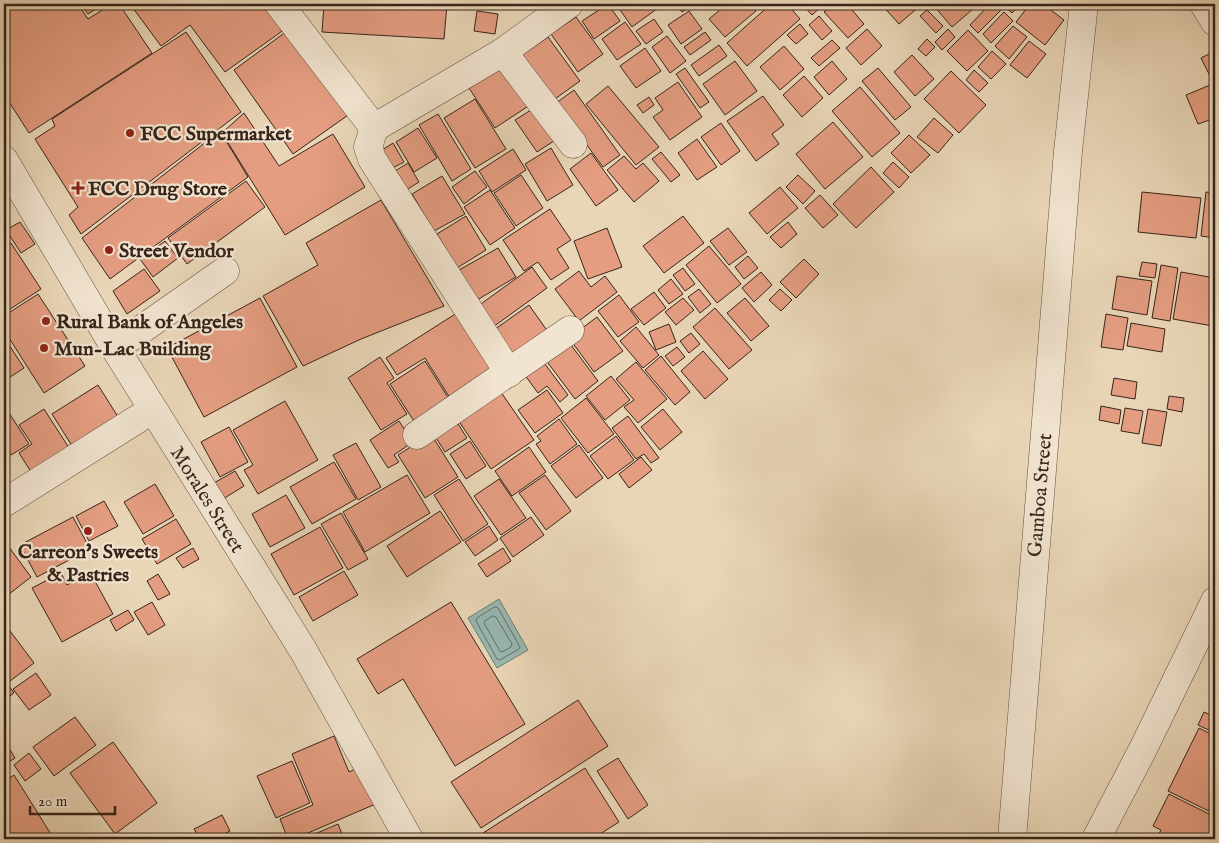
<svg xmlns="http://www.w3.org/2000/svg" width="1219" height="843" font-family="'IM FELL English',serif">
<rect width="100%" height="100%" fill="#e9d6b7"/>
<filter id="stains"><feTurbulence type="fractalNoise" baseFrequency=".004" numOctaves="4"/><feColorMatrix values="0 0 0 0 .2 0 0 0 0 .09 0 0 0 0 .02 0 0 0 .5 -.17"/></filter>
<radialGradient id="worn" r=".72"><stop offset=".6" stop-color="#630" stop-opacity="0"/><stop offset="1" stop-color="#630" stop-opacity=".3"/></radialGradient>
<path fill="#98b8b3" stroke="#717d76" d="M 499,599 L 528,650 L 497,668 L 468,618 Z"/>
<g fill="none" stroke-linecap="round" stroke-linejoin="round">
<g stroke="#686e66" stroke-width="1">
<path d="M 495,607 L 498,608 L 520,647 L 519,649 L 500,660 L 497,659 L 476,621 L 477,618 Z"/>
<path d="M 493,616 L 496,617 L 512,644 L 511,647 L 502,652 L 500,651 L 484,623 L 485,621 Z"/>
</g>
</g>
<g fill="#e49d81" stroke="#37251a">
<path d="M 4,4 L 78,4 L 88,19 L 112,4 L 119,4 L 152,53 L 29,133 L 4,94 Z"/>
<path d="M 81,4 L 104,4 L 88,14 Z"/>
<path d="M 130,4 L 267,4 L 285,29 L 225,72 L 190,25 L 161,46 Z"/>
<path d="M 324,4 L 447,4 L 444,39 L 322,32 Z"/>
<path d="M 482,4 L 509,4 L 508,9 L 482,5 Z"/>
<path d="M 608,4 L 620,21 L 594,39 L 582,21 Z"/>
<path d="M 616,4 L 655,4 L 658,8 L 632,27 Z"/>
<path d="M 676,4 L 694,4 L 682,12 Z"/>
<path d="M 727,4 L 749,4 L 756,11 L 725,37 L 709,19 Z"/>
<path d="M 771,4 L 787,4 L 800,19 L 747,66 L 727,43 Z"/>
<path d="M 802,4 L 824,4 L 812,15 Z"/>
<path d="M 834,4 L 847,4 L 864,24 L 848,38 L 824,12 Z"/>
<path d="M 881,4 L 922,4 L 899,24 Z"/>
<path d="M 936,4 L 979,4 L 952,27 L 934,6 Z"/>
<path d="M 990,4 L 995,4 L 1001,10 L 978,33 L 970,25 Z"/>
<path d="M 1002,4 L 1021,4 L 1012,13 Z"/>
<path d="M 1030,4 L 1043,4 L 1064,20 L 1045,45 L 1016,22 Z"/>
<path d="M 927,10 L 943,26 L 936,33 L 920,16 Z"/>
<path d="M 477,11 L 498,14 L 495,34 L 474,31 Z"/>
<path d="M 689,11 L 702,29 L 681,44 L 668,25 Z"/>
<path d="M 1004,12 L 1013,21 L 991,43 L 983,34 Z"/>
<path d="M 819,16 L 832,31 L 822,40 L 809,25 Z"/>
<path d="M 576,17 L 603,54 L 578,72 L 551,34 Z"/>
<path d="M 654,19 L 663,32 L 646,44 L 636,31 Z"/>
<path d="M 625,22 L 641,44 L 617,60 L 602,39 Z"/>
<path d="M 800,24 L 808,34 L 796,44 L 787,35 Z"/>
<path d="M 1013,26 L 1027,37 L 1009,59 L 995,46 Z"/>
<path d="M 291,28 L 351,113 L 293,154 L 234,70 Z"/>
<path d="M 867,29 L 882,46 L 861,65 L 846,48 Z"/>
<path d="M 948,29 L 955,37 L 942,50 L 935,42 Z"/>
<path d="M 968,30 L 988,51 L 967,71 L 947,51 Z"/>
<path d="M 186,32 L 241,112 L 81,234 L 69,215 L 78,207 L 35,139 L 55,126 L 52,119 Z"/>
<path d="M 705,32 L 711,40 L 690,55 L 684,47 Z"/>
<path d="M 667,36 L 686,61 L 670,73 L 652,47 Z"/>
<path d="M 548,37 L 580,81 L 548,104 L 515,60 Z"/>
<path d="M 927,39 L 935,47 L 926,56 L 918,49 Z"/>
<path d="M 832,40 L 840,48 L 819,66 L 811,58 Z"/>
<path d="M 1029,41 L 1046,54 L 1027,78 L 1010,65 Z"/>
<path d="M 719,45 L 727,56 L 699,76 L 691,65 Z"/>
<path d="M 784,46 L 804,69 L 780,90 L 760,67 Z"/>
<path d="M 645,48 L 661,71 L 636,88 L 620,66 Z"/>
<path d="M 992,51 L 1006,64 L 991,79 L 978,67 Z"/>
<path d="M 1215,51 L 1215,81 L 1213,82 L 1201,58 Z"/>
<path d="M 912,55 L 934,79 L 915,96 L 894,72 Z"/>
<path d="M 735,61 L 757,91 L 725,115 L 703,84 Z"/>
<path d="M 832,61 L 847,79 L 829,95 L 814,77 Z"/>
<path d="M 504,65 L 530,105 L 495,128 L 469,88 Z"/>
<path d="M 685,68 L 709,102 L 700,108 L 676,74 Z"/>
<path d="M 878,68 L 911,107 L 895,120 L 862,81 Z"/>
<path d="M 974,70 L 988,83 L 979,92 L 966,80 Z"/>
<path d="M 951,71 L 986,105 L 959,133 L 924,99 Z"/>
<path d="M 804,76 L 823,98 L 802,117 L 783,95 Z"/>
<path d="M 678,82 L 702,117 L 670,140 L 653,117 L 663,110 L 655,98 Z"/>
<path d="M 1215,83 L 1215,118 L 1198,124 L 1186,95 Z"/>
<path d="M 608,86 L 659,147 L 636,165 L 586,104 Z"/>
<path d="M 860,87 L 900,133 L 872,157 L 832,111 Z"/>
<path d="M 574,90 L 620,155 L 603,167 L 556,103 Z"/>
<path d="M 763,96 L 784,125 L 772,134 L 779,144 L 756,161 L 727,121 Z"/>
<path d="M 649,97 L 654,105 L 643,113 L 637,105 Z"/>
<path d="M 475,99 L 506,149 L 475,168 L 444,118 Z"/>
<path d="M 539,105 L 560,137 L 537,152 L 515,120 Z"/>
<path d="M 244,113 L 279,166 L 333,134 L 365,187 L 285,235 L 222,133 Z"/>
<path d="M 438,114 L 471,169 L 452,181 L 419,125 Z"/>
<path d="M 934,118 L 953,135 L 938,153 L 917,137 Z"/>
<path d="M 833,122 L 863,157 L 825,189 L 796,154 Z"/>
<path d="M 721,123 L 740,151 L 721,165 L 701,137 Z"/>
<path d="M 418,128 L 437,158 L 414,172 L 396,142 Z"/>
<path d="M 220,131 L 248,177 L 110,279 L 82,238 Z"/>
<path d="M 909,135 L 930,155 L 911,173 L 891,153 Z"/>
<path d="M 697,139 L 717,167 L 697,180 L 678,153 Z"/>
<path d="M 393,143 L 404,162 L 389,170 L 379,152 Z"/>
<path d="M 551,148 L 573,185 L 547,201 L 525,164 Z"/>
<path d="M 513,149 L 526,170 L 492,192 L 479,171 Z"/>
<path d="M 661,152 L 680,175 L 671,182 L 652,159 Z"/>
<path d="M 591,153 L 618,190 L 596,206 L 570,169 Z"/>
<path d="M 624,156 L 636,169 L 643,163 L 659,181 L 634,202 L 607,170 Z"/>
<path d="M 893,162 L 909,177 L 899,188 L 883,173 Z"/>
<path d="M 408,163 L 419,182 L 403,192 L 392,173 Z"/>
<path d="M 871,167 L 894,192 L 856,228 L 833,204 Z"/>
<path d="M 475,171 L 487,187 L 464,204 L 452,187 Z"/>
<path d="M 521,175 L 543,208 L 516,226 L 494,193 Z"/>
<path d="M 798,175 L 815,191 L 803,204 L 786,187 Z"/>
<path d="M 442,176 L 465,214 L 434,231 L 412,194 Z"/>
<path d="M 246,181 L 265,207 L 187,264 L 168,238 Z"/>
<path d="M 780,187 L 798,208 L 767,234 L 749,213 Z"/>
<path d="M 490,190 L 515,228 L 490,245 L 464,207 Z"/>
<path d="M 1142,192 L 1201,198 L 1196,238 L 1138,232 Z"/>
<path d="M 1206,192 L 1215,193 L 1215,238 L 1201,236 Z"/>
<path d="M 820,195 L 838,215 L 823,228 L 805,208 Z"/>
<path d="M 381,200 L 444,306 L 361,339 L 303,366 L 263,296 L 318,265 L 306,243 Z"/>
<path d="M 550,209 L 571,240 L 557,249 L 569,268 L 551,280 L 538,262 L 524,271 L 503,240 Z"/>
<path d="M 466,216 L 486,250 L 457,268 L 437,234 Z"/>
<path d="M 683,216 L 704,243 L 664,273 L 643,246 Z"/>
<path d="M 20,222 L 35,244 L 21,253 L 6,230 Z"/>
<path d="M 788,222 L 797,234 L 781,248 L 770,237 Z"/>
<path d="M 607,228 L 622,267 L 588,279 L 574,241 Z"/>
<path d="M 728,228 L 747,252 L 729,265 L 710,241 Z"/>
<path d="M 165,241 L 178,258 L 153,277 L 140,259 Z"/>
<path d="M 11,243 L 41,289 L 4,313 L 4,247 Z"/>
<path d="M 709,246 L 741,284 L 717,303 L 686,265 Z"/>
<path d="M 498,248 L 516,277 L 477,300 L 459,270 Z"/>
<path d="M 748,256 L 758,268 L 744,279 L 735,267 Z"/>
<path d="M 804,259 L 819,274 L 796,298 L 780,282 Z"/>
<path d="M 1142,262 L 1157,264 L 1155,278 L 1139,276 Z"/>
<path d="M 1161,265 L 1178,268 L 1170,321 L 1152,318 Z"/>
<path d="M 532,267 L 547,288 L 493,327 L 478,306 Z"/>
<path d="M 683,268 L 695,284 L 685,291 L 673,275 Z"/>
<path d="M 144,269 L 160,291 L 127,314 L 113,291 Z"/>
<path d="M 579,271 L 591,287 L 605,276 L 617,292 L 579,321 L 555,289 Z"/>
<path d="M 761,272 L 772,285 L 754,302 L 742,288 Z"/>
<path d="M 1181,272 L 1215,278 L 1215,310 L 1213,326 L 1173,319 Z"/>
<path d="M 1117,276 L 1152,281 L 1147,315 L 1112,309 Z"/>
<path d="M 671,279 L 683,294 L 669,304 L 658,290 Z"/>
<path d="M 699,289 L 711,304 L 700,313 L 688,297 Z"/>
<path d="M 780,289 L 792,300 L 781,311 L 769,300 Z"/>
<path d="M 654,292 L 666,308 L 644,325 L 631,309 Z"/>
<path d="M 38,294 L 85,366 L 44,393 L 4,330 L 4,316 Z"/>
<path d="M 619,295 L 639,322 L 618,337 L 598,311 Z"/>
<path d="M 260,298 L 297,367 L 204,417 L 167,348 Z"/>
<path d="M 683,298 L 694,310 L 676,325 L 665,312 Z"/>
<path d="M 745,298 L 769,326 L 751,341 L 727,313 Z"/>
<path d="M 529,305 L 553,339 L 515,366 L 491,332 Z"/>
<path d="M 715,308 L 752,350 L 729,369 L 693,327 Z"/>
<path d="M 460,311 L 496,369 L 450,398 L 425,358 L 397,375 L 386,358 Z"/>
<path d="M 1106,314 L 1128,318 L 1123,350 L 1101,347 Z"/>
<path d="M 597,317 L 623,351 L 594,372 L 569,338 Z"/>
<path d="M 1131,323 L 1165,329 L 1162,352 L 1127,346 Z"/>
<path d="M 669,324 L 676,342 L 656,350 L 649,332 Z"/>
<path d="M 636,327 L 659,355 L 643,368 L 620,341 Z"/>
<path d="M 691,333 L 700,344 L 689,353 L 680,341 Z"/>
<path d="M 4,337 L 24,368 L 4,381 Z"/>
<path d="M 565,337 L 598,381 L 575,399 L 542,355 Z"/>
<path d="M 677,347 L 685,357 L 673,366 L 665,356 Z"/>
<path d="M 703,351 L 728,379 L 705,399 L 681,371 Z"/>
<path d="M 661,356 L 690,392 L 675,405 L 645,370 Z"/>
<path d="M 380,357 L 394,378 L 387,383 L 407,414 L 381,430 L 348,378 Z"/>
<path d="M 542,360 L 568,395 L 560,402 L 547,386 L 538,393 L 524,374 Z"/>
<path d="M 425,361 L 454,407 L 419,429 L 390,384 Z"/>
<path d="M 636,362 L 667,399 L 638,423 L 624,407 L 634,400 L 616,379 Z"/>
<path d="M 611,376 L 630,400 L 605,420 L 586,396 Z"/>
<path d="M 1114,378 L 1137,382 L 1135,399 L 1111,395 Z"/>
<path d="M 98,385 L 120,420 L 74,449 L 52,414 Z"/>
<path d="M 496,385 L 534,440 L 491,469 L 454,414 Z"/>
<path d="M 547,390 L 563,413 L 535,433 L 518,410 Z"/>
<path d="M 1169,396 L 1184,398 L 1182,412 L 1167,409 Z"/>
<path d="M 586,398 L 614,434 L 588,453 L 561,418 Z"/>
<path d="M 285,401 L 318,460 L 258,494 L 244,470 L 253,465 L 233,430 Z"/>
<path d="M 4,405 L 29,444 L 11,455 L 4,444 Z"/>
<path d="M 1101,406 L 1121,410 L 1119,424 L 1099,420 Z"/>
<path d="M 1125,408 L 1143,411 L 1139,434 L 1121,431 Z"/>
<path d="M 44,409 L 71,451 L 33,475 L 19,453 L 32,444 L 19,425 Z"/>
<path d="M 663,409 L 682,432 L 660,450 L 641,427 Z"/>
<path d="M 1148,409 L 1167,412 L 1161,446 L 1142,443 Z"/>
<path d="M 628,416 L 659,458 L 651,463 L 644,454 L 636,459 L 612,428 Z"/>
<path d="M 455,419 L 467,438 L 445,452 L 433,433 Z"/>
<path d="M 559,419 L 577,444 L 550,464 L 536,444 L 541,441 L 537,436 Z"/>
<path d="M 399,421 L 413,442 L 394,455 L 399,462 L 388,468 L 370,440 Z"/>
<path d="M 229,427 L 248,462 L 220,477 L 201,442 Z"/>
<path d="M 431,434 L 458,477 L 425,498 L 398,455 Z"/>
<path d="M 616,436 L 634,460 L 608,479 L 590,456 Z"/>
<path d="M 470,441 L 486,466 L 466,479 L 450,454 Z"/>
<path d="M 356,443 L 381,487 L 358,500 L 333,455 Z"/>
<path d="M 579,445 L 603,478 L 576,498 L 551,466 Z"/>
<path d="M 529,447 L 546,472 L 512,496 L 495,471 Z"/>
<path d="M 641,457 L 652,470 L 629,488 L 619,474 Z"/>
<path d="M 334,462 L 356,499 L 312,524 L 290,487 Z"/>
<path d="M 235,471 L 244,486 L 223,499 L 214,483 Z"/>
<path d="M 407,475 L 430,513 L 365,552 L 343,512 Z"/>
<path d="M 545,475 L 571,511 L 546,530 L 519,493 Z"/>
<path d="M 459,479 L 488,524 L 463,541 L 434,495 Z"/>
<path d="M 499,479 L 526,518 L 501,535 L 474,496 Z"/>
<path d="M 155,484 L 174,516 L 143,534 L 124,502 Z"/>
<path d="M 286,495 L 305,528 L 270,547 L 252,514 Z"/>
<path d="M 104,501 L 118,526 L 89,541 L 76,516 Z"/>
<path d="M 440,511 L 461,542 L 407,577 L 387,546 Z"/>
<path d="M 341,513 L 368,559 L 348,570 L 321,524 Z"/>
<path d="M 73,517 L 90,549 L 37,577 L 20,545 Z"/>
<path d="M 531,517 L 544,535 L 513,557 L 500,538 Z"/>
<path d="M 176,519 L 191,544 L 157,564 L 142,539 Z"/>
<path d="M 489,526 L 498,540 L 475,556 L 465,542 Z"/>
<path d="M 320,527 L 343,568 L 294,595 L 271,554 Z"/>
<path d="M 6,543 L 31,577 L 4,598 L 4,545 Z"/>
<path d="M 193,548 L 199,559 L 183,568 L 176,558 Z"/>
<path d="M 503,548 L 511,561 L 487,577 L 478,564 Z"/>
<path d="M 344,571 L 358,595 L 313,621 L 299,597 Z"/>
<path d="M 90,572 L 113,614 L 62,642 L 32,588 L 61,573 L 67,585 Z"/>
<path d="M 158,574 L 170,594 L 158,600 L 147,581 Z"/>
<path d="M 152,602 L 165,625 L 148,635 L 134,612 Z"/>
<path d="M 451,602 L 525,724 L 455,766 L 403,679 L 378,694 L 357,659 Z"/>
<path d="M 128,610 L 134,620 L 116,631 L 110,620 Z"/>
<path d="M 4,623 L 34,663 L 10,681 L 4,673 Z"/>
<path d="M 36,673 L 51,695 L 29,710 L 13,689 Z"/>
<path d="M 4,679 L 14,693 L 4,700 Z"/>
<path d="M 578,700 L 608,746 L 481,828 L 451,782 Z"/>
<path d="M 1204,712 L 1215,717 L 1215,733 L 1198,725 Z"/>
<path d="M 75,717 L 96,745 L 54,776 L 33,747 Z"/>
<path d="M 1199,728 L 1215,736 L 1215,814 L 1168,791 Z"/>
<path d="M 334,736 L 349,772 L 361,766 L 378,803 L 294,839 L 288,839 L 280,819 L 313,805 L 292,754 Z"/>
<path d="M 4,740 L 15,758 L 4,765 Z"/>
<path d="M 113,742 L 157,803 L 115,834 L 70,773 Z"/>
<path d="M 29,753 L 41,769 L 25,781 L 14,765 Z"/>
<path d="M 618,758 L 648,805 L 628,819 L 597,771 Z"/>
<path d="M 292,761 L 310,803 L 276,818 L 257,776 Z"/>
<path d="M 585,768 L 619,822 L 592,839 L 487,839 L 483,833 Z"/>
<path d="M 14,775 L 54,839 L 4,839 L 4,782 Z"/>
<path d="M 1169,794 L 1215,817 L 1215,839 L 1156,839 L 1161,830 L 1153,826 Z"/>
<path d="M 222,815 L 230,831 L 214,839 L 200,839 L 194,829 Z"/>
<path d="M 338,824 L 344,839 L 303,839 Z"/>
</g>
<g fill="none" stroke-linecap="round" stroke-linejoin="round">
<defs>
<g id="minor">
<path d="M 279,4 L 374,128 L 503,52 L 569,4"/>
<path d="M 1204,4 L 1215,22"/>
<path d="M 503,52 L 573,144"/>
<path d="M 374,128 L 368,147 L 372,159 L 509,373"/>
<path d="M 4,160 L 115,348 L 303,650 L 409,839"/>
<path d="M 115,348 L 225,271"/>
<path d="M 417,435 L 570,330"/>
<path d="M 4,503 L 152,410"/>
<path d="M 1012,839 L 1068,151 L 1084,4"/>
<path d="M 1096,839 L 1143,749 L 1215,601"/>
</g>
</defs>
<use href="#minor" stroke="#645141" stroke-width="29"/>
<use href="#minor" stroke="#f1e4d0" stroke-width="28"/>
</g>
<g fill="#8f2418" stroke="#f1e4d0" stroke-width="2">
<circle cx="130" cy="133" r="5"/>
<path d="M75.5 180.5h5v5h5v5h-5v5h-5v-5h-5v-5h5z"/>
<circle cx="109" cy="250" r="5"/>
<circle cx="46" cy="321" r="5"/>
<circle cx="44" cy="348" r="5"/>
<circle cx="88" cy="531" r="5"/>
</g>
<g text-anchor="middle" stroke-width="4.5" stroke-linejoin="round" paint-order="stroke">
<g font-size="20" font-weight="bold" fill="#37251a" stroke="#f1e4d0" text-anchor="start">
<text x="140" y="140">FCC Supermarket</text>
<text x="88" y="195">FCC Drug Store</text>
<text x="119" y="257">Street Vendor</text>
<text x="56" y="328">Rural Bank of Angeles</text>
<text x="54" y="355">Mun-Lac Building</text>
<text x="88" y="558" text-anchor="middle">Carreon's Sweets<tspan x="88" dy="23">&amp; Pastries</tspan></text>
</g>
<g font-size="20" fill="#37251a" stroke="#f1e4d0">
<text transform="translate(1039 495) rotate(-85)" y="7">Gamboa Street</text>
<text transform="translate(208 499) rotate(58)" y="7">Morales Street</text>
</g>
</g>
<rect width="1219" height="843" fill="none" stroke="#e9d6b7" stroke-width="20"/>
<rect x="5" y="5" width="1209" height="833" fill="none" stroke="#37251a" stroke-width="2.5"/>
<rect x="10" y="10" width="1199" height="823" fill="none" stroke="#37251a"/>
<path d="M30 806v8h85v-8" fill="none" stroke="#37251a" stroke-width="2.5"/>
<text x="38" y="806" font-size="15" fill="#37251a" stroke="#f1e4d0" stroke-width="4" paint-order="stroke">20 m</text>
<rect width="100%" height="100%" filter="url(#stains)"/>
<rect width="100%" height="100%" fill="url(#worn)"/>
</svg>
